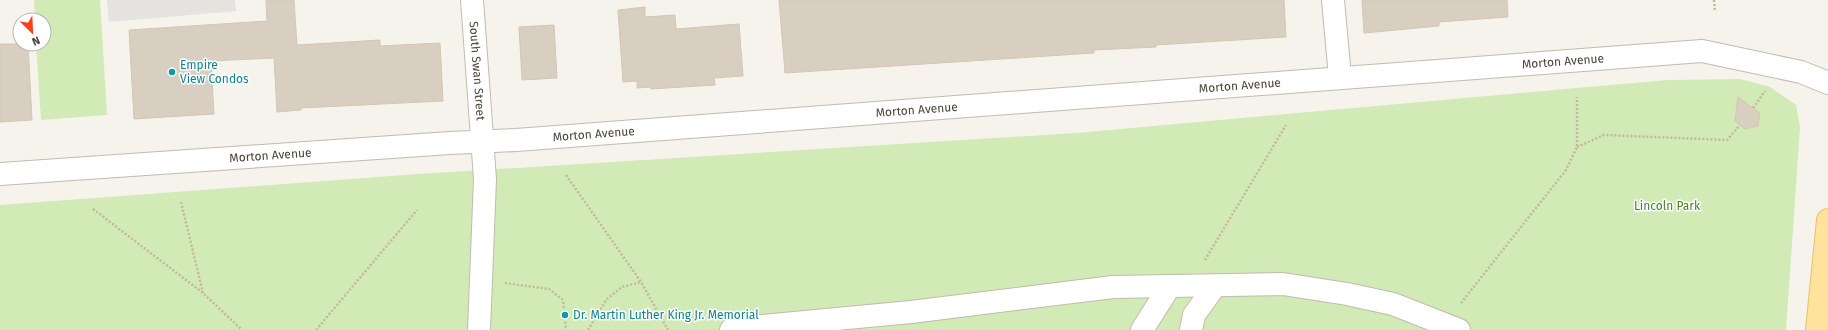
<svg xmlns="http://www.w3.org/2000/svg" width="1828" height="330" font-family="'Fira Sans',sans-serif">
<rect width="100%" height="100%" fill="#f6f3ec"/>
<g fill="#d2eab5">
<path d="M 34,0 L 100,0 L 107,115 L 41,120 L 36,44 L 44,44 L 44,20 L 35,20 Z"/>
<path d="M 1740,79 L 1770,87 L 1796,105 L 1800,128 L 1786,330 L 0,330 L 0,205 L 418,174 L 1076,133 L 1576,88 L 1669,80 Z"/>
</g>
<path fill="#e5e3e0" d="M 107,0 L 235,0 L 236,11 L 109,22 Z"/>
<g fill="#d8cfc1" stroke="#d3c7b4">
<path d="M 266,0 L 294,0 L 297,45 L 380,40 L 380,46 L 440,43 L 443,101 L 301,108 L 301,110 L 277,112 L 274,58 L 211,61 L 214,114 L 134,119 L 129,30 L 267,21 Z"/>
<path d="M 779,0 L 1284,0 L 1286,37 L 1156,45 L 1156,47 L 1094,50 L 1094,53 L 785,73 Z"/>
<path d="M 1362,0 L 1507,0 L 1508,17 L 1439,22 L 1439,26 L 1364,33 Z"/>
<path d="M 645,7 L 645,17 L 675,15 L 676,29 L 739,24 L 743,76 L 714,78 L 715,85 L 651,89 L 650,87 L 637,88 L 637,81 L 623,82 L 618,10 Z"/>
<path d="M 554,25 L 557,78 L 522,80 L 519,27 Z"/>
<path d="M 0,44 L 28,44 L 32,120 L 0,122 Z"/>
<path d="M 1738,97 L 1760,113 L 1758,126 L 1745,129 L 1735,121 Z"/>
</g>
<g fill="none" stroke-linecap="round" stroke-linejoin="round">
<defs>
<g id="minor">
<path id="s1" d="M 472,0 L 485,179 L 479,330"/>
<path d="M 1333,0 L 1340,77"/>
<path id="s2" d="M 0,174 L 450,143 L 516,140 L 1702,51 L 1801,72 L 1828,83"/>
<path d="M 731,330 L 741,328 L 911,312 L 1113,287 L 1283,284 L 1347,294 L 1393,304 L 1459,330"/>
<path d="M 1142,330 L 1170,286"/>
<path d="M 1191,330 L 1194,315 L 1215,286"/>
</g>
<path id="major" d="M 1817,330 L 1828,220"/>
</defs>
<use href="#minor" stroke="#c2bbae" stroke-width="24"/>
<use href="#major" stroke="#e6c16a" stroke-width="24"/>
<g stroke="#c4b79f" stroke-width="2.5" stroke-dasharray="2 2" stroke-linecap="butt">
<path d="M 1714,0 L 1715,12"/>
<path d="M 1753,108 L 1765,91"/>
<path d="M 1577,147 L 1604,135 L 1727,140 L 1740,125"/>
<path d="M 566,175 L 641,282 L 668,330"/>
<path d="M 181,202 L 203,293"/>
<path d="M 93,209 L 203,293 L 242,330"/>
<path d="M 1205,260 L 1286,125"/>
<path d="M 505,283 L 549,289 L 563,300 L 566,330"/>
<path d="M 1461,303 L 1566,170 L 1577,147 L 1577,97"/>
<path d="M 316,330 L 417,210"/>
<path d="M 588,330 L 606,300 L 622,287 L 641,282"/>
</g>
<use href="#minor" stroke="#fff" stroke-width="22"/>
<use href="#major" stroke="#ffe39c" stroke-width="22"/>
</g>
<g fill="#0f9aa8" stroke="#fff" stroke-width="1.5">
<circle cx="172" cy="72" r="4"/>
<circle cx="565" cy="315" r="4"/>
</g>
<g text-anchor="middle" stroke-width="3" stroke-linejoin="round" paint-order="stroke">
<g font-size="12" fill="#4b4439" stroke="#fff">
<text dy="4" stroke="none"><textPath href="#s2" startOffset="1567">Morton Avenue</textPath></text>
<text dy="4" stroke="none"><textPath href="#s1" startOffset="71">South Swan Street</textPath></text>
<text dy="4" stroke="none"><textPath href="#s2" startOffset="1243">Morton Avenue</textPath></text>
<text dy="4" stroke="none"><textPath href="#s2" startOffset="919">Morton Avenue</textPath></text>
<text dy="4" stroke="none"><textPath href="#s2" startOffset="595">Morton Avenue</textPath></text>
<text dy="4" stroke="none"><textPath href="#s2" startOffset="271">Morton Avenue</textPath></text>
</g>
<g font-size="12" fill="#0d838f" stroke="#fff" text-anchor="start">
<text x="180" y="69">Empire<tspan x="180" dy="14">View Condos</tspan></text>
<text x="573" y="319">Dr. Martin Luther King Jr. Memorial</text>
</g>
<g font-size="12" fill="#4a7f2a" stroke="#fff">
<text x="1667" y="210">Lincoln Park</text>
</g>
</g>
<g transform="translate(32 32) rotate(156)"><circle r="19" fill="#ffffff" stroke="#b7b4b0"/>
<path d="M0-3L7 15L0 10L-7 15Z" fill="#fc3f1d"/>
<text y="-6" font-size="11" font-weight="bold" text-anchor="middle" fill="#4b4439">N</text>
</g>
</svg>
